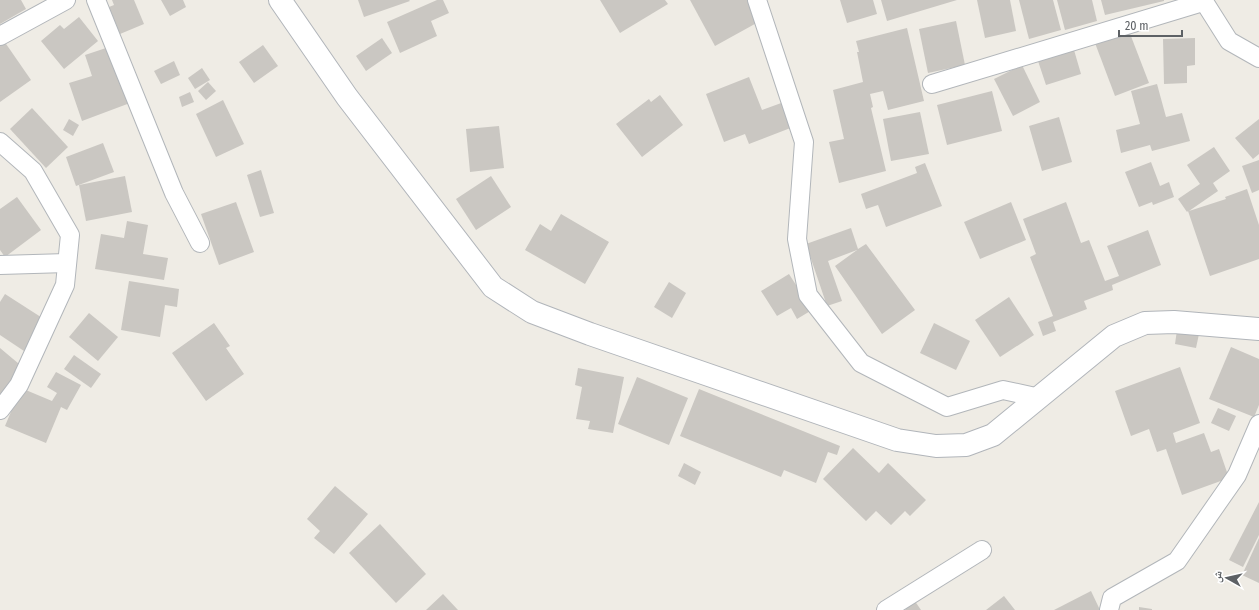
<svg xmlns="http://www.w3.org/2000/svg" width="1259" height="610" font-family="'Fira Sans Condensed','Noto Naskh Arabic',sans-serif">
<rect width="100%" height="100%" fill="#efece5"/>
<g fill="#cac7c2">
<path d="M 0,0 L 21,0 L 26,9 L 0,24 Z"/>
<path d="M 112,0 L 134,0 L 144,24 L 120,34 L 109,7 L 114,5 Z"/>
<path d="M 161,0 L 183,0 L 186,7 L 170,16 Z"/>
<path d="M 358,0 L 409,0 L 410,1 L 364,17 Z"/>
<path d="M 437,0 L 443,0 L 449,13 L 431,21 L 437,36 L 400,53 L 387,22 Z"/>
<path d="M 600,0 L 665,0 L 668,4 L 620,33 Z"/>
<path d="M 690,0 L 751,0 L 762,20 L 715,46 Z"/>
<path d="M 840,0 L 873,0 L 877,14 L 847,23 Z"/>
<path d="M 881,0 L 957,0 L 887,21 Z"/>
<path d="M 977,0 L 1010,0 L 1016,31 L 985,38 Z"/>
<path d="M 1019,0 L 1053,0 L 1061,30 L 1029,39 Z"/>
<path d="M 1057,0 L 1092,0 L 1097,21 L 1065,30 Z"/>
<path d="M 1101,0 L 1164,0 L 1164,1 L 1105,15 Z"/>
<path d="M 79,17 L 98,41 L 64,69 L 41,41 L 60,25 L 64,29 Z"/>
<path d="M 956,21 L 965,65 L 928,73 L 919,29 Z"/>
<path d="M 907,28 L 924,101 L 888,110 L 883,91 L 870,94 L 873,107 L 871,108 L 886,171 L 839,183 L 829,142 L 844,139 L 833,90 L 863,82 L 857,52 L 859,52 L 856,41 Z"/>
<path d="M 1129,31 L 1149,83 L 1115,96 L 1095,43 Z"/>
<path d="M 382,38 L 392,53 L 366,71 L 356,56 Z"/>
<path d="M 1195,38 L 1195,65 L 1187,66 L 1187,83 L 1164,84 L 1163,39 Z"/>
<path d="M 4,41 L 31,80 L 0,102 L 0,43 Z"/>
<path d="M 263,45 L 278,66 L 254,83 L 239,62 Z"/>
<path d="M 112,46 L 130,103 L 82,121 L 69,83 L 92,76 L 85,55 Z"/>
<path d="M 1074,50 L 1081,74 L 1046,85 L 1038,61 Z"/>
<path d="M 174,61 L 180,75 L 161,84 L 154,71 Z"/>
<path d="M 1022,65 L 1040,102 L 1013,116 L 994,79 Z"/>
<path d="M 202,68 L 210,80 L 195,89 L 188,78 Z"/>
<path d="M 749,77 L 762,110 L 784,102 L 793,127 L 749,144 L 745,134 L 724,142 L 706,94 Z"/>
<path d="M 208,82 L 216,91 L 206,100 L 198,91 Z"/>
<path d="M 1157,84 L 1166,117 L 1182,113 L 1190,141 L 1152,151 L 1150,145 L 1121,153 L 1116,130 L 1140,124 L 1131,91 Z"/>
<path d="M 992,91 L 1002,131 L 947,145 L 937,105 Z"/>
<path d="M 190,92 L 194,102 L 182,107 L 179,97 Z"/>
<path d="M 660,95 L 683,125 L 642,157 L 616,124 L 649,99 L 651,102 Z"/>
<path d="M 223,100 L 244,144 L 216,157 L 196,114 Z"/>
<path d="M 32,108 L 68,147 L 46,168 L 10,129 Z"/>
<path d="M 920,112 L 929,154 L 891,161 L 883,119 Z"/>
<path d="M 1059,117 L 1072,162 L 1042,171 L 1029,126 Z"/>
<path d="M 69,119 L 79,125 L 73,136 L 63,130 Z"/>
<path d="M 1259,119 L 1259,154 L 1253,159 L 1235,138 Z"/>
<path d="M 499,126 L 504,168 L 470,172 L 466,129 Z"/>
<path d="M 103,143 L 114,172 L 76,186 L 66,157 Z"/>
<path d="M 1214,147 L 1230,171 L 1213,183 L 1218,191 L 1189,211 L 1226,199 L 1225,197 L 1247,189 L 1259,225 L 1259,259 L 1210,276 L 1188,211 L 1187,212 L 1178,199 L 1200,184 L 1187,165 Z"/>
<path d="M 1259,160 L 1259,190 L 1252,193 L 1242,166 Z"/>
<path d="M 1151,162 L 1160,186 L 1169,182 L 1174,197 L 1153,205 L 1152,202 L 1139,207 L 1125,172 Z"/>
<path d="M 925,163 L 942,206 L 886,227 L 878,205 L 866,209 L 861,194 L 917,173 L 915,167 Z"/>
<path d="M 261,170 L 274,213 L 260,217 L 247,175 Z"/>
<path d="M 125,176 L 132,212 L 86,221 L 79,185 Z"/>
<path d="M 491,176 L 511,207 L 476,230 L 456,199 Z"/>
<path d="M 17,197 L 41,230 L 5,257 L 0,250 L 0,209 Z"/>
<path d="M 236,202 L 254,252 L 219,265 L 201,214 Z"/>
<path d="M 1011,202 L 1026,240 L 980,259 L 964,222 Z"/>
<path d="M 1066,202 L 1081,243 L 1089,240 L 1105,281 L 1119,276 L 1107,246 L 1148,230 L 1161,265 L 1112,285 L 1113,290 L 1084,301 L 1087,309 L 1053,322 L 1056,331 L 1043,336 L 1038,322 L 1053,316 L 1030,257 L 1036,254 L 1023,219 Z"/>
<path d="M 561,214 L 609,242 L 585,284 L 525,250 L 540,224 L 551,231 Z"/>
<path d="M 127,221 L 148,225 L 143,254 L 168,258 L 164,280 L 95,269 L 101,234 L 124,238 Z"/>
<path d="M 851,228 L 858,249 L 866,244 L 915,310 L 882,334 L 835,266 L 857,250 L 828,261 L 842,301 L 827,306 L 806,244 Z"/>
<path d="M 789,274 L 812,310 L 797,319 L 791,308 L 777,316 L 761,291 Z"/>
<path d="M 129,281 L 179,289 L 177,307 L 165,305 L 160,337 L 121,330 Z"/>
<path d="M 669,282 L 686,293 L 672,318 L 654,307 Z"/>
<path d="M 5,294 L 47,321 L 27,353 L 0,335 L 0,302 Z"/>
<path d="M 1009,297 L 1034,335 L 1000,357 L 975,320 Z"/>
<path d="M 89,313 L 118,337 L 98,361 L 69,337 Z"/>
<path d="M 214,323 L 230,346 L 226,348 L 244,374 L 206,401 L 172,353 Z"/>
<path d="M 934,323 L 970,341 L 956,370 L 920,353 Z"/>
<path d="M 1177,330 L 1199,334 L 1196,348 L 1175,344 Z"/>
<path d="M 1231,347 L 1259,359 L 1259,405 L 1254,417 L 1209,399 Z"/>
<path d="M 0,348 L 25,369 L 3,395 L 0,393 Z"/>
<path d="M 74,355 L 101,374 L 91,388 L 64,369 Z"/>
<path d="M 1180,367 L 1200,423 L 1173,433 L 1176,443 L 1204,433 L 1211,452 L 1219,449 L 1229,478 L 1182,495 L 1166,449 L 1157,452 L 1149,429 L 1131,436 L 1115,391 Z"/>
<path d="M 578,368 L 624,377 L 613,433 L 588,429 L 590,421 L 576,419 L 582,387 L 575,385 Z"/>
<path d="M 56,372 L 81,385 L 67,410 L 61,407 L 46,443 L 5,426 L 21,388 L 52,401 L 57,393 L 47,387 Z"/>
<path d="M 637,377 L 688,398 L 669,445 L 618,424 Z"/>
<path d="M 699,389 L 840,446 L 837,455 L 828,452 L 816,483 L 784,470 L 781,477 L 680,436 Z"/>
<path d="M 1218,408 L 1236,416 L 1229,431 L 1211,423 Z"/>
<path d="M 853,448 L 879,473 L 888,463 L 926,500 L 910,516 L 905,511 L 891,525 L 876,511 L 866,521 L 823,479 Z"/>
<path d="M 684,463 L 701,472 L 695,485 L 678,476 Z"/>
<path d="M 335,486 L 368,514 L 334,554 L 314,538 L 320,531 L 307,519 Z"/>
<path d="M 1259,502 L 1259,535 L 1243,567 L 1229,560 Z"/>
<path d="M 380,524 L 426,574 L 396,603 L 349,553 Z"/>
<path d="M 1259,538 L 1259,583 L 1242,575 Z"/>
<path d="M 1091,591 L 1100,610 L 1054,610 Z"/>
<path d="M 443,594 L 458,610 L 426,610 Z"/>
<path d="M 1004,596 L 1015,610 L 986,610 Z"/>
<path d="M 912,597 L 921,610 L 906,610 L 902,605 Z"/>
<path d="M 1139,607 L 1152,609 L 1152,610 L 1139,610 Z"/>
</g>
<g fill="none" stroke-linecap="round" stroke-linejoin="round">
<defs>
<g id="minor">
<path d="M 96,0 L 174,193 L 200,243"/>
<path d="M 757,0 L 804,142 L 797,239 L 808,295 L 861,363 L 947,407 L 1003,390 L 1040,398"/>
<path d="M 1203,0 L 1229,41 L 1259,58"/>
<path d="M 0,36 L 66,0"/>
<path d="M 932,84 L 1203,2"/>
<path d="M 0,142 L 33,171 L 70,235 L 65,285 L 19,385 L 0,410"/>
<path d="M 0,265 L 67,263"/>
<path d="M 886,610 L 982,550"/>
<path d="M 1109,610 L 1112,598 L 1177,561 L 1237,475 L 1259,424"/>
</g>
<path id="secondary" d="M 280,0 L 347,97 L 493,287 L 532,312 L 590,334 L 897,440 L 936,446 L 966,445 L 993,435 L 1114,336 L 1145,323 L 1174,322 L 1259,329"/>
</defs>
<use href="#minor" stroke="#b2b6ba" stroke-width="20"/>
<use href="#secondary" stroke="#b1b5ba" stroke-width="24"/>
<use href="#minor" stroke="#fff" stroke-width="18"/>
<use href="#secondary" stroke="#fff" stroke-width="22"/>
</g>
<g transform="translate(1227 578) rotate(278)" stroke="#ffffff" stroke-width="3" paint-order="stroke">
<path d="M0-3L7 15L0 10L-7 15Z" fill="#5d6165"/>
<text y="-6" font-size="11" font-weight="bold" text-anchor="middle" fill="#5d6165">ش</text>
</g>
<path d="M1119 30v6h63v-6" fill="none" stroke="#5d6165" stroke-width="2"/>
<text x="1125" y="30" font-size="12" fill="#5d6165" stroke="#ffffff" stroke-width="3" paint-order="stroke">20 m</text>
</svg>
